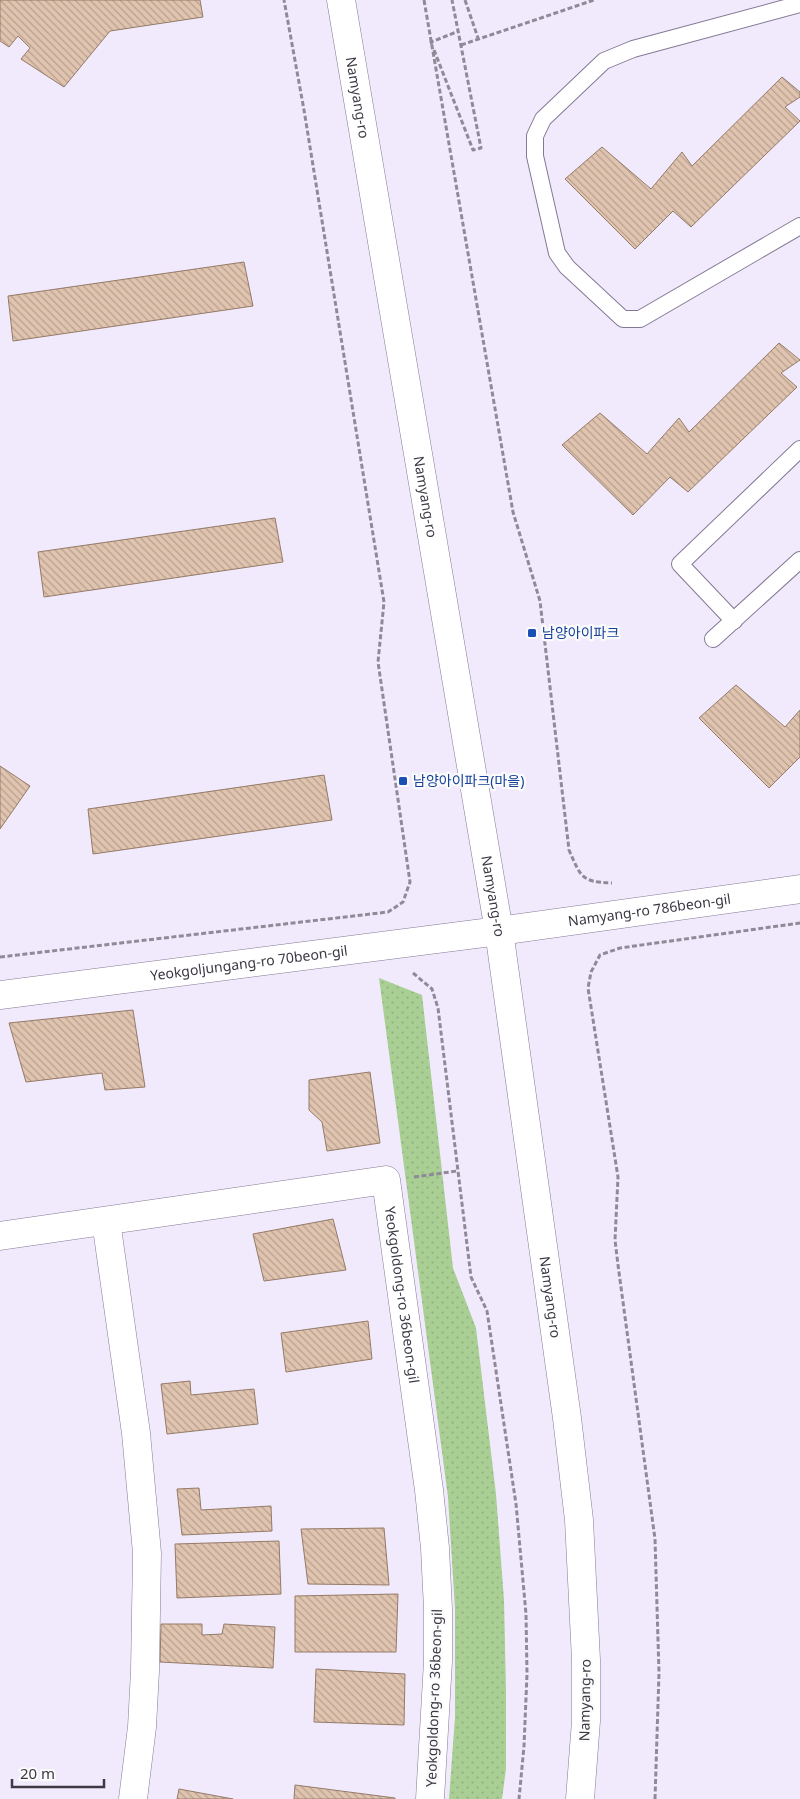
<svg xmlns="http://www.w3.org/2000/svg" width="800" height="1799" font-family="'Noto Sans','Noto Sans KR',sans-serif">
<defs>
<pattern id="park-dots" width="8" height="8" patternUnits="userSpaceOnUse" patternTransform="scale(1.25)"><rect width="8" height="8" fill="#a9cf94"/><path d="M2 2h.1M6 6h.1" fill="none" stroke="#92b281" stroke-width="1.8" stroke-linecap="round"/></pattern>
<pattern id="building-back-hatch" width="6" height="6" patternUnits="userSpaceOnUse" patternTransform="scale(1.25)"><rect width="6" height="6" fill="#e0c4af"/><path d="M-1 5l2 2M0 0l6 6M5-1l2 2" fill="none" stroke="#b7a090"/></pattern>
</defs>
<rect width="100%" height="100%" fill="#f1eafc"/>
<path fill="url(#park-dots)" d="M 379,978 L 422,995 L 453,1268 L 476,1328 L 496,1494 L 504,1600 L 506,1690 L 506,1769 L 502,1799 L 449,1799 L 455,1717 L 455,1609 L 448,1497 Z"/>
<g fill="url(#building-back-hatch)" stroke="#947a67">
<path d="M 0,0 L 200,0 L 203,17 L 110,31 L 64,87 L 21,59 L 30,48 L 18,36 L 9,47 L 0,41 Z"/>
<path d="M 782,77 L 800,92 L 800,97 L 785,107 L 800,121 L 691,227 L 673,211 L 635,249 L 565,179 L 602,147 L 651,189 L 682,152 L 692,166 Z"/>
<path d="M 244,262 L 253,306 L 13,341 L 8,296 Z"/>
<path d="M 779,343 L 800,360 L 781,373 L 797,387 L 688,492 L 670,477 L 633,515 L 562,445 L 600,413 L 647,454 L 679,418 L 689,432 Z"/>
<path d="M 275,518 L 283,562 L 44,597 L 38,552 Z"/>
<path d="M 736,685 L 785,727 L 800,710 L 800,757 L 769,788 L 699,718 Z"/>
<path d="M 0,766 L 30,786 L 0,829 Z"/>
<path d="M 324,775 L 332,820 L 93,854 L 88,809 Z"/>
<path d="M 133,1010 L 145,1087 L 105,1090 L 102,1073 L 26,1082 L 9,1023 Z"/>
<path d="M 370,1072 L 380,1143 L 327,1151 L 322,1122 L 309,1110 L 309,1080 Z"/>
<path d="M 333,1219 L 346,1270 L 264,1281 L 253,1234 Z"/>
<path d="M 368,1321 L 372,1359 L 286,1372 L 281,1333 Z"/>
<path d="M 190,1381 L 191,1395 L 254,1389 L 258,1424 L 167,1434 L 161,1384 Z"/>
<path d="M 199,1488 L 201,1510 L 271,1506 L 272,1531 L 182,1535 L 177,1489 Z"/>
<path d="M 384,1528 L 389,1585 L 308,1584 L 301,1529 Z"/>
<path d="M 279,1541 L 281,1594 L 177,1598 L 175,1544 Z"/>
<path d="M 398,1594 L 396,1652 L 295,1652 L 295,1596 Z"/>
<path d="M 161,1624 L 202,1624 L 202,1635 L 222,1634 L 224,1624 L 275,1627 L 273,1668 L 160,1662 Z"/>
<path d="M 316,1669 L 405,1674 L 404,1725 L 314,1722 Z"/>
<path d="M 295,1785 L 395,1798 L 395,1799 L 294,1799 Z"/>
<path d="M 179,1789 L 233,1799 L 177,1799 Z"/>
</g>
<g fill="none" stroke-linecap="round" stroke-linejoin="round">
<defs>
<g id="service">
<path d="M 800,4 L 633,49 L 604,61 L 543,119 L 535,136 L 535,156 L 557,253 L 567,267 L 623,319 L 640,319 L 800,226"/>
<path d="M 734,621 L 680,564 L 800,449"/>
<path d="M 713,639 L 800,560"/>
</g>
<g id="minor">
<path id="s1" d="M 0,995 L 499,931 L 800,889"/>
<path d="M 106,1221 L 136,1433 L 147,1553 L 145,1671 L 142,1727 L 133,1799"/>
<path id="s2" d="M 0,1236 L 386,1180 L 429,1490 L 435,1548 L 438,1609 L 438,1661 L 430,1799"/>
</g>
<g id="secondary">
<path id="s3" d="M 341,0 L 499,931 L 567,1418 L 579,1520 L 586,1660 L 586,1721 L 580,1799"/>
</g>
</defs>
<use href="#service" stroke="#847995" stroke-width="18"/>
<use href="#minor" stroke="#847995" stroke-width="29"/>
<use href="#secondary" stroke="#847995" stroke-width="29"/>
<g stroke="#908a98" stroke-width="3" stroke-dasharray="5 2.5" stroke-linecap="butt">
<path d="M 424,0 L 513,512 L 540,601 L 569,850 C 581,877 581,882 612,883"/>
<path d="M 465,0 L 478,38"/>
<path d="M 432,44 L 431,42 L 459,31"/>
<path d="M 461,45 L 594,0"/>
<path d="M 434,50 L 473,150 L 481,148 L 452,0"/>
<path d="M 0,957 L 388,912 L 403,902 L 410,882 L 378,662 L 384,602 L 304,110 L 284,0"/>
<path d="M 413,973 L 432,989 L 438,1008 L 471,1277 L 487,1311 L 516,1504 L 526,1614 L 527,1674 L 524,1746 L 519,1799"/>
<path d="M 414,1177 L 457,1171"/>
<path d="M 655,1799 L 659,1673 L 655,1539 L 618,1265 L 615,1240 L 618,1177 L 588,988 L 591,972 L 600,955 L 620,948 L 800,923"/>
</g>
<use href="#service" stroke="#fff" stroke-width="16"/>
<use href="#minor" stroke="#fff" stroke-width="28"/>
<use href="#secondary" stroke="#fff" stroke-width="28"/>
</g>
<g fill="#1a4fb4" stroke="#fbfbfb" stroke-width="2">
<rect x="527" y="628" width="10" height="10" rx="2.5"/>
<rect x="398" y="776" width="10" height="10" rx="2.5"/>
</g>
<g text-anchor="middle" stroke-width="4.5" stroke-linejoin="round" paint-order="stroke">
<g font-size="14" fill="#3d3844" stroke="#fbfbfb">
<text dy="5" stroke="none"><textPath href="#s3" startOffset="99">Namyang-ro</textPath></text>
<text dy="5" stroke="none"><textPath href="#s3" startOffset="504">Namyang-ro</textPath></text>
<text dy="5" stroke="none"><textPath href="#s3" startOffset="909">Namyang-ro</textPath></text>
<text dy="5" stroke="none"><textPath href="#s1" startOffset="655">Namyang-ro 786beon-gil</textPath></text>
<text dy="5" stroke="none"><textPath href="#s1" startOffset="251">Yeokgoljungang-ro 70beon-gil</textPath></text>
<text dy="5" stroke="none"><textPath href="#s2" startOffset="506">Yeokgoldong-ro 36beon-gil</textPath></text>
<text dy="5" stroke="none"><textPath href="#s3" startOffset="1314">Namyang-ro</textPath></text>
<text transform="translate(434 1698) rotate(-88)" y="5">Yeokgoldong-ro 36beon-gil</text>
<text transform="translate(585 1700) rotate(-89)" y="5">Namyang-ro</text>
</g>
<g font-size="14" fill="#164399" stroke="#fbfbfb" text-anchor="start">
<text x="542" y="638">남양아이파크</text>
<text x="413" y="786">남양아이파크(마을)</text>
</g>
</g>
<path d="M12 1779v8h92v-8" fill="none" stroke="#3d3844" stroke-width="2.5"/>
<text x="20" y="1779" font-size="15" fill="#3d3844" stroke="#fbfbfb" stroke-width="4" paint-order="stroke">20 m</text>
</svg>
